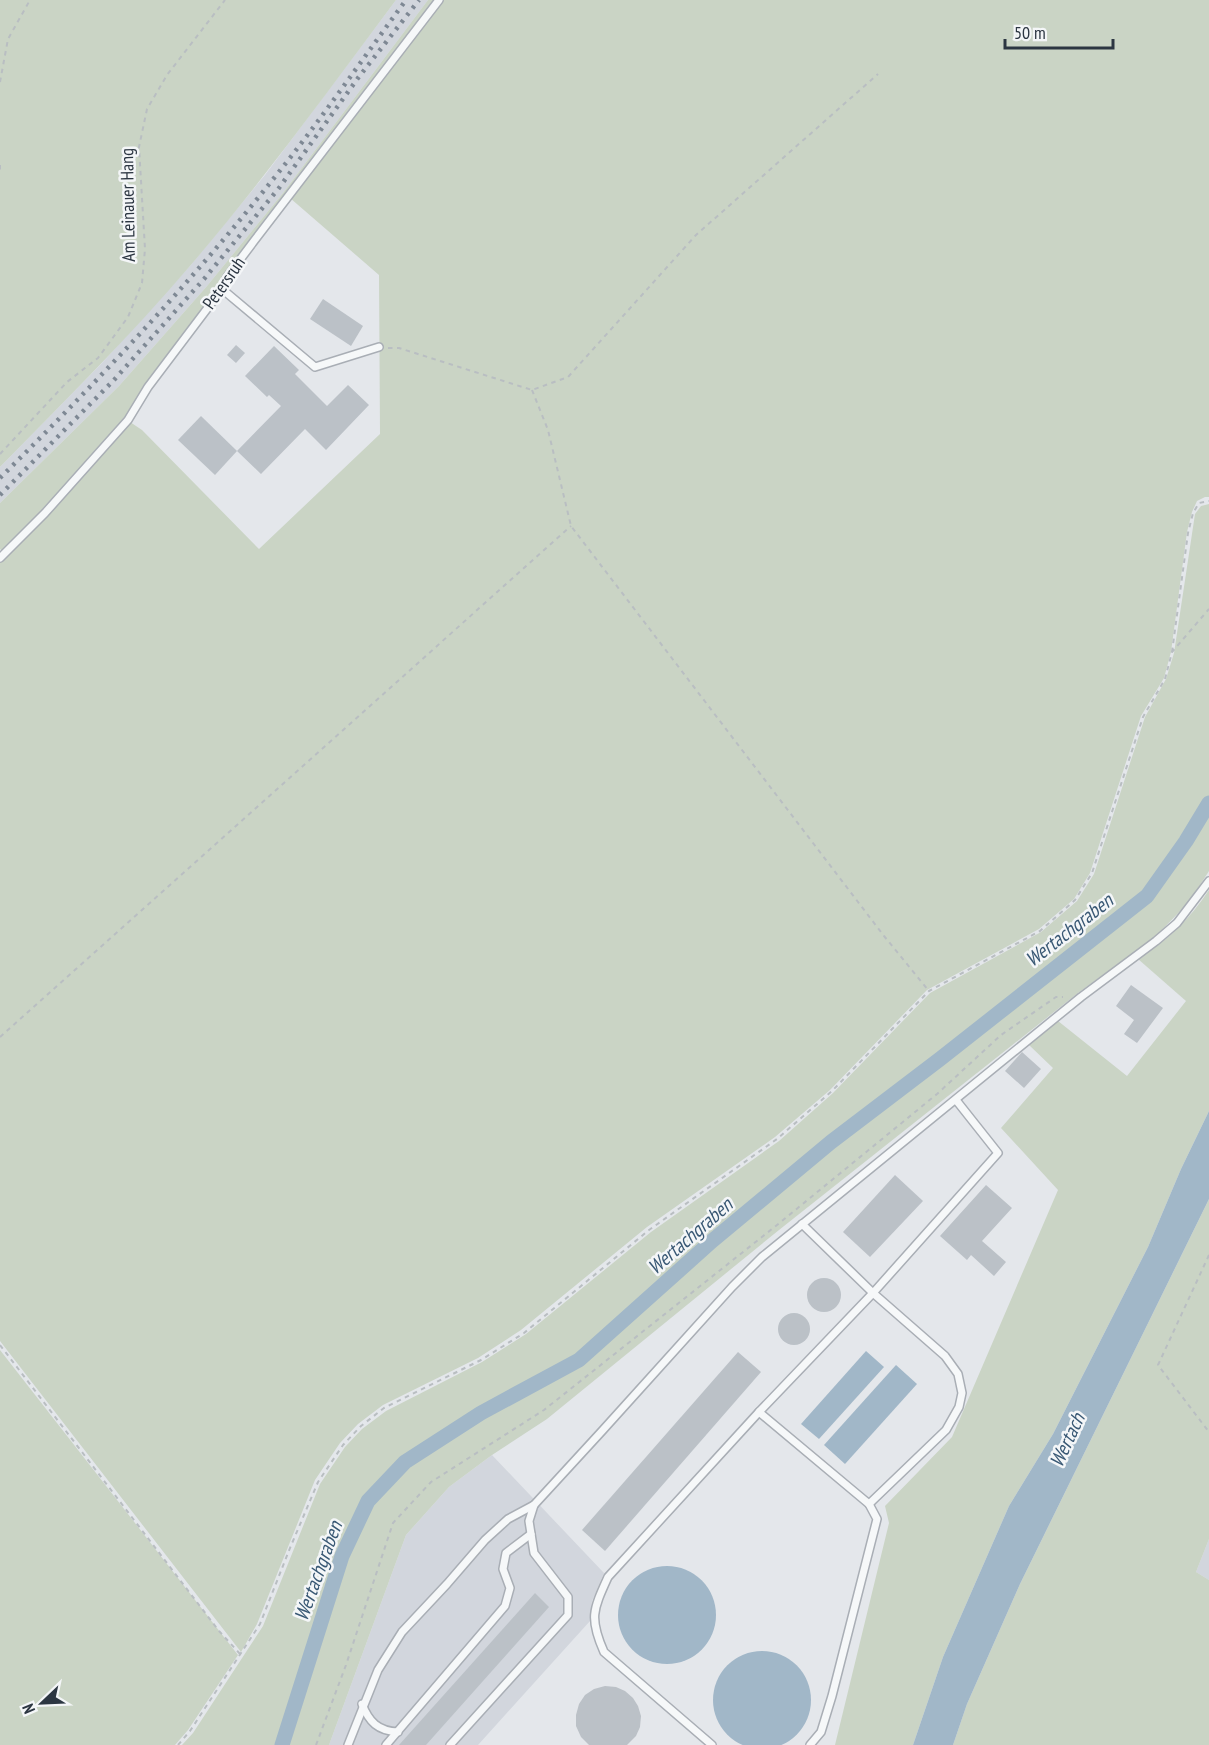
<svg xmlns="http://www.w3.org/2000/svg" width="1209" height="1745" font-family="'PT Sans Narrow',sans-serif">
<rect width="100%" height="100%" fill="#e4e7eb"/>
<g fill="#d2d6dd">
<path d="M 396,0 L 428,0 L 283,193 L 207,286 L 119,386 L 0,503 L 0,467 L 102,363 L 190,266 L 265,175 Z"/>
<path d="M 492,1455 L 604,1573 L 592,1601 L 590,1621 L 478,1745 L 329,1745 L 406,1535 L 449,1487 Z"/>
<path d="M 1209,1539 L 1209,1580 L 1196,1572 Z"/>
</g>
<g fill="#cad4c5">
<path d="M 0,0 L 396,0 C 329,90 263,181 190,266 C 130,336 65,401 0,467 Z"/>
<path d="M 428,0 L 435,0 L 220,288 L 126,418 L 3,552 L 0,549 L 0,503 L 119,386 L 207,286 L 283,193 Z"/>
<path d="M 442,0 L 1209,0 L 1209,497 L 1205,497 L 1197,501 L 1192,512 L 1187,532 L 1171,652 L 1164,678 L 1141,716 L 1090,873 L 1074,899 L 1039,929 L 927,990 L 830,1090 L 775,1137 L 647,1227 L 521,1330 L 478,1358 L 383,1405 L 358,1424 L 340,1443 L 315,1480 L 257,1624 L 241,1652 L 0,1341 L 0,563 L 47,516 L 130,422 L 142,430 L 259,549 L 380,434 L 379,275 L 290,198 Z"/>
<path d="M 1209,504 L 1209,871 L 1189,902 L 1154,938 L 1078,993 L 779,1230 L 547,1419 L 492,1455 L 449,1487 L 406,1535 L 329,1745 L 182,1745 L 193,1733 L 263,1626 L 320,1484 L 345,1447 L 362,1429 L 386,1411 L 482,1362 L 526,1334 L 651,1232 L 779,1141 L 833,1093 L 930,993 L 1041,932 L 1077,901 L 1094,874 L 1145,717 L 1166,679 L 1174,653 L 1195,514 L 1201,506 Z"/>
<path d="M 1209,890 L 1209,1111 L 1181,1169 L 1148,1247 L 1053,1434 L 1009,1506 L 943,1657 L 913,1745 L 835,1745 L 889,1523 L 885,1506 L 952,1437 L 1058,1190 L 1001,1128 L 1053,1068 L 1029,1045 L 1058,1021 L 1127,1076 L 1186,1001 L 1138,959 C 1167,941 1190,919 1209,890 Z"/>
<path d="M 1209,1199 L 1209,1539 L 1196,1572 L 1209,1580 L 1209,1745 L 953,1745 L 967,1704 L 1020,1584 Z"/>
<path d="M 0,1350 L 238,1655 L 188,1730 L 175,1745 L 0,1745 Z"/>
</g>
<g fill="#a1b7c8">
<path d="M 1209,1111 L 1209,1199 L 1020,1584 L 967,1704 L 953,1745 L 913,1745 L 943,1657 L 1009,1506 L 1053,1434 L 1148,1247 L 1181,1169 Z"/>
<path d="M 866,1351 L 884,1367 L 819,1439 L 801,1424 Z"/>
<path d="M 896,1365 L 917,1384 L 845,1464 L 824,1445 Z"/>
<circle cx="667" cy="1615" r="49"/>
<circle cx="762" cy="1700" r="49"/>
</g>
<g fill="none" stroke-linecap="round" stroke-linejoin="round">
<path stroke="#a1b7c8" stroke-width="15" d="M 282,1745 L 342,1556 L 368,1501 L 405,1462 L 481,1413 L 579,1360 L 712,1241 L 831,1142 L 940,1059 L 1147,896 L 1186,841 L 1209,803"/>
</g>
<g fill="#bbc1c7">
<path d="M 323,299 L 363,326 L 351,346 L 310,319 Z"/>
<path d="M 236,345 L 245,353 L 236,363 L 227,355 Z"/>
<path d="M 274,346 L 299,370 L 295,374 L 327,406 L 348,385 L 369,405 L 326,450 L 305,429 L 261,474 L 237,451 L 281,406 L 269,395 L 267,397 L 245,376 Z"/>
<path d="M 201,416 L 237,451 L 215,475 L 178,440 Z"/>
<path d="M 1131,985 L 1163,1008 L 1137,1043 L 1124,1034 L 1134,1020 L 1116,1006 Z"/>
<path d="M 1022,1052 L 1041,1069 L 1024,1088 L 1005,1071 Z"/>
<path d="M 895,1175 L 923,1201 L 870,1257 L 843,1232 Z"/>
<path d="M 986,1185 L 1012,1208 L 982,1241 L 1006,1262 L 994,1276 L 971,1255 L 967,1260 L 940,1236 Z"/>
<circle cx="824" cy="1295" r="17"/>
<circle cx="794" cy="1329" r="16"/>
<path d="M 738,1352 L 761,1372 L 605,1551 L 582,1530 Z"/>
<path d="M 535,1593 L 549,1607 L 426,1745 L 399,1745 Z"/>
<path d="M 605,1686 L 616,1687 L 625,1691 L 633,1698 L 638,1706 L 641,1716 L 640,1727 L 636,1736 L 627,1745 L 589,1745 L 581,1737 L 576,1726 L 576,1715 L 579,1704 L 585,1695 L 594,1689 Z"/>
</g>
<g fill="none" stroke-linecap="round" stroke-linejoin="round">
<defs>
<g id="lane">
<path d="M 222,289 L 315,367 L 379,347"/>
<path d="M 0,558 L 45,513 L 128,420 L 148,387 L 222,289 L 227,277 L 254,241 L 439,0"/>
<path d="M 802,1224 L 873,1293 L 945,1356 L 958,1374 L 962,1393 L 959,1407 L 946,1430 L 869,1504"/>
<path d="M 759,1412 L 869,1504 L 877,1519 L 832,1696 L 821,1732 L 810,1745"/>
<path d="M 362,1704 C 369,1722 378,1731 398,1732"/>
<path d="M 348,1745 L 378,1670 L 402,1632 L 447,1584 L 485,1540 L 508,1519 L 534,1505 L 602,1431 L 732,1287 L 762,1257 L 1081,997 L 1156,941 L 1177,923 L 1209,881"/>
<path d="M 386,1745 L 505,1606 L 510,1588 L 503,1569 L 506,1553 L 531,1534"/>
<path d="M 450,1745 L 568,1615 L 568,1597 L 534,1553 L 529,1521 L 534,1505"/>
<path d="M 712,1745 L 604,1652 C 589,1618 593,1610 608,1577 L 759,1412 L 873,1293 L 998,1153 L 956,1100"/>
</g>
</defs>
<use href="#lane" stroke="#a9aeb5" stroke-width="10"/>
<g stroke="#b9bec2" stroke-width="2" stroke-dasharray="4.5 4.5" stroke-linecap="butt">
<path d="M 0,82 L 8,39 L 30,0"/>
<path d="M 0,165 L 0,172"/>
<path d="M 388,348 L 399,348 L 532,390 L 568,377 L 696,235 L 878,74"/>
<path d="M 532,390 L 548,430 L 571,526 L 884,936 L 929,991"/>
<path d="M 0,454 L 67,382 L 98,358 L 128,317 L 142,283 L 145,249 L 139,147 L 147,109 L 167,75 L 225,0"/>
<path d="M 1172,652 L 1188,533 L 1193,513 L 1199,503 L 1209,501"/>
<path d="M 0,1037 L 571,526"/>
<path d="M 1209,1255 L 1158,1365 L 1209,1432"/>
<path d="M 0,1345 L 219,1631 L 241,1655"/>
<path d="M 178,1745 L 190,1731 L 260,1624 L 290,1548 L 318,1482 L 343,1445 L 361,1426 L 384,1408 L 481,1360 L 524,1333 L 649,1230 L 777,1139 L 832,1091 L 929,991 L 1040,931 L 1075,900 L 1092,873 L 1143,717 L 1165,679 L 1172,652 L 1209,609"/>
<path d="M 316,1745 L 346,1665 L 393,1523 L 431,1482 L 544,1410 L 777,1225 L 937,1094 L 1001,1035 L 1056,997 L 1063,997"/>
</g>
<use href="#lane" stroke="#f6f8f9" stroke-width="7"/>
<g stroke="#7e8894" stroke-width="4.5" stroke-dasharray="3 6" stroke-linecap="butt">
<path d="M 0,478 C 95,384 187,287 270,183 C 318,124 361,61 406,0"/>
<path d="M 0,495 L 113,381 L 204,279 L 279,188 L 358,78 L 419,0"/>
</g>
</g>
<g text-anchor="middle" stroke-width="5" stroke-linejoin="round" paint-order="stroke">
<g font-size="18" fill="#2c3642" stroke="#f4f6f8">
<text transform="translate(128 205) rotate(-91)" y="6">Am Leinauer Hang</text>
<text transform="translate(224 283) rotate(-55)" y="6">Petersruh</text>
</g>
<g font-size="20" font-style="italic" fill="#395874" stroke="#f4f6f8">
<text transform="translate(1069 930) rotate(-38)" y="7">Wertachgraben</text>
<text transform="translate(690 1236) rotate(-41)" y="7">Wertachgraben</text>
<text transform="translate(1067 1440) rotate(-65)" y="7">Wertach</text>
<text transform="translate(318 1571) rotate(-70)" y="7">Wertachgraben</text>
</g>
</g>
<g transform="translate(42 1703) rotate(247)" stroke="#f4f6f8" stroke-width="4.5" paint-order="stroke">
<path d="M0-4.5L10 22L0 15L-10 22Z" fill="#2c3642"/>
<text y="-9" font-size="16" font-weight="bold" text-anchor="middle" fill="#2c3642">N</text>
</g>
<path d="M1005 39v9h108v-9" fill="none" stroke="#2c3642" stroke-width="3"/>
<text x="1014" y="39" font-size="18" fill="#2c3642" stroke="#f4f6f8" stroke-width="4.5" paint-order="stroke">50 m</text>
</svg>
